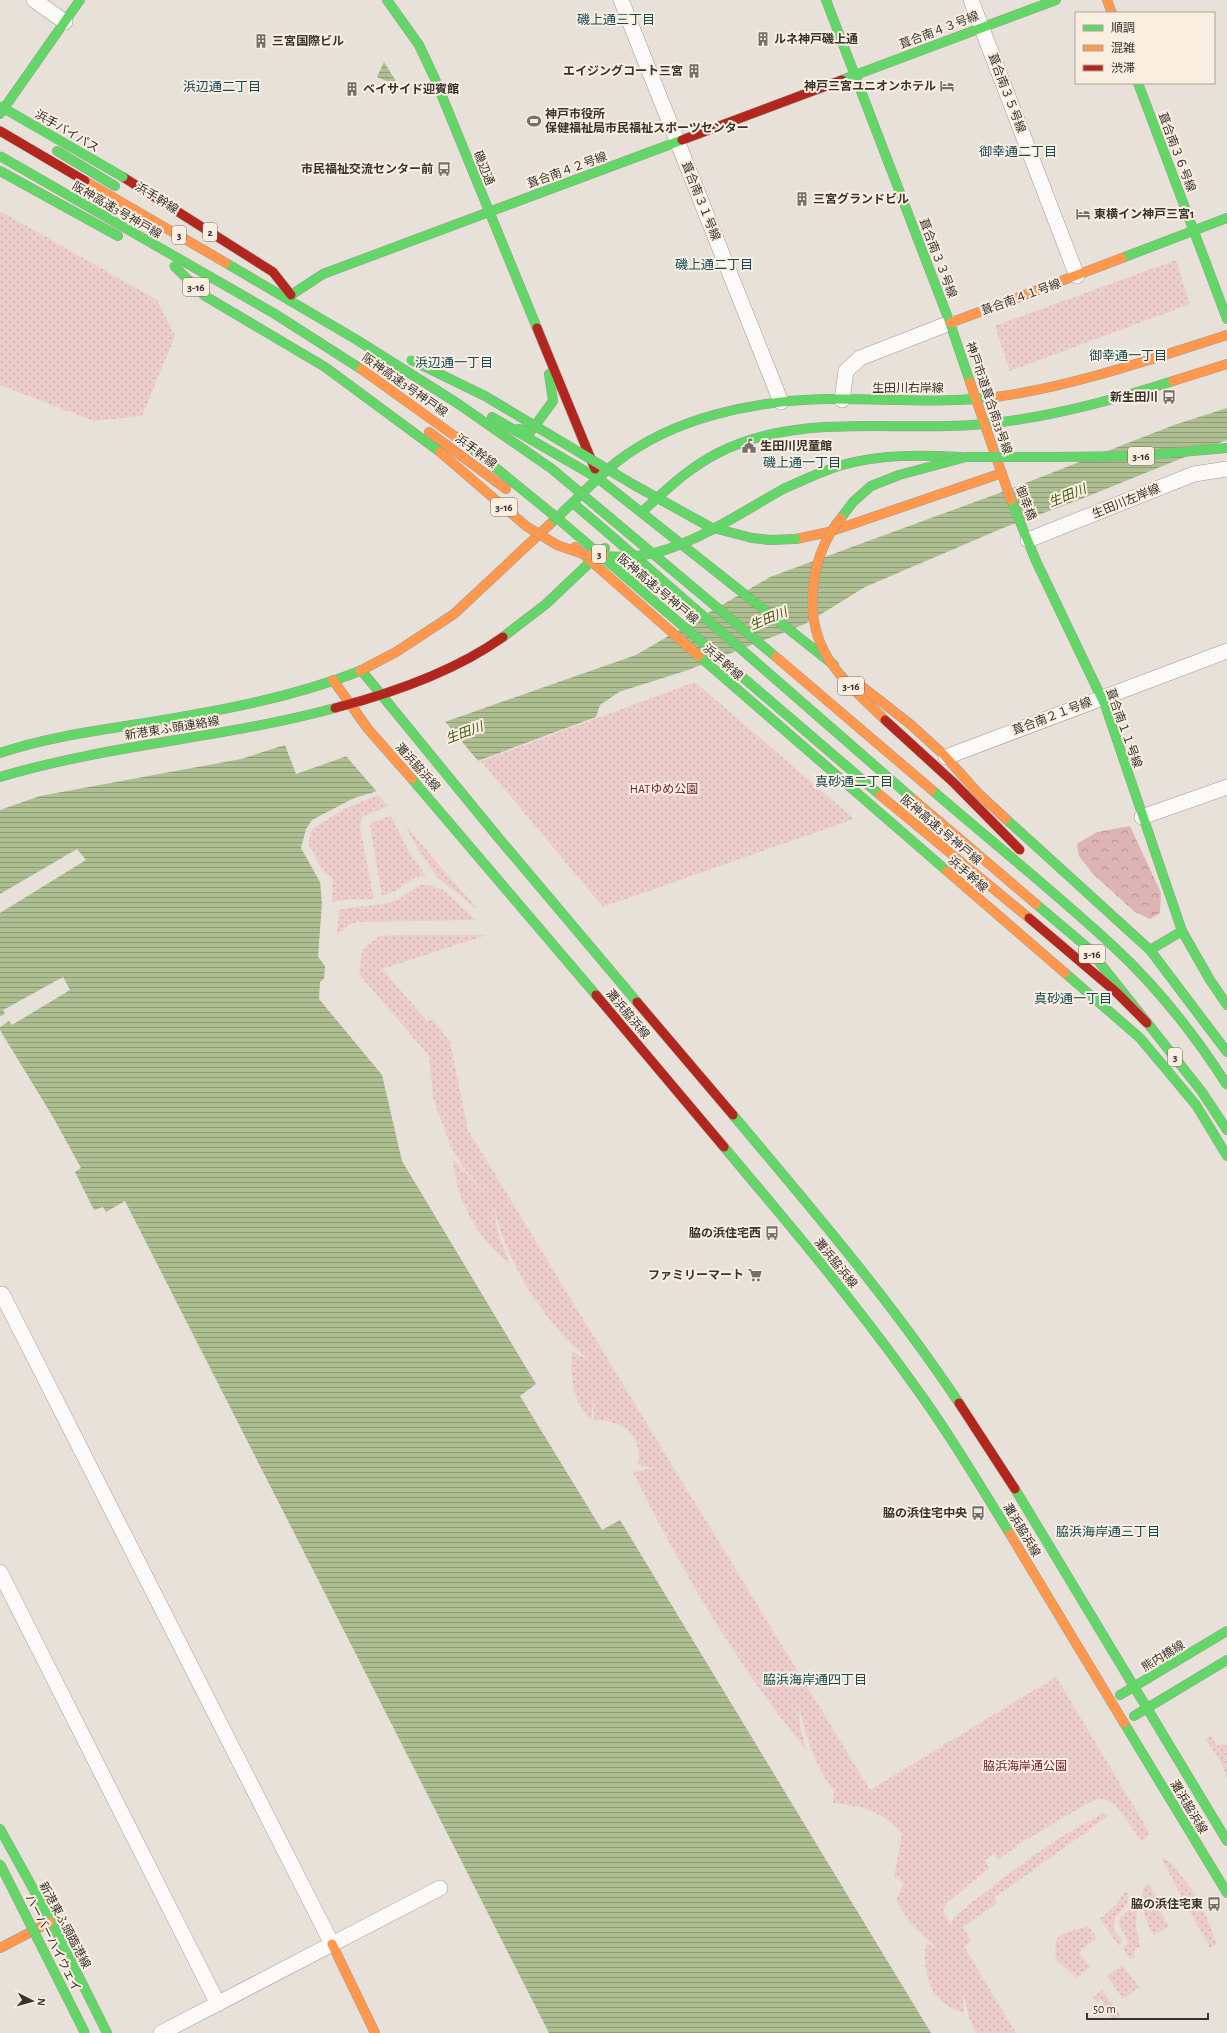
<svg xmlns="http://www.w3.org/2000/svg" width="1227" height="2033" font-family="'Alegreya Sans','Noto Sans JP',sans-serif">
<defs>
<pattern id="grass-dots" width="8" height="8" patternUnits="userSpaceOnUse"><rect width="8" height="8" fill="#eccdcc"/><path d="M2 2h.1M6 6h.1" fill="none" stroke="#cbb0b0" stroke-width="1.8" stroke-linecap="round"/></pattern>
<pattern id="forest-crowns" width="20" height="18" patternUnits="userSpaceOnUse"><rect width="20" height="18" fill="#deb3b4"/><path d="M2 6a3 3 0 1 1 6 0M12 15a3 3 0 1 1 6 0" fill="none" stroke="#b59293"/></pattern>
<pattern id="water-rules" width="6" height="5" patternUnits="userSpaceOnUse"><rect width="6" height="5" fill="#adbe90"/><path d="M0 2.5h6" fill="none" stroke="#8e9b76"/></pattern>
</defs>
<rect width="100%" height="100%" fill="#e7e1da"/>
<g fill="url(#grass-dots)">
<path d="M 0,211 L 157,300 L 175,336 L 142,416 L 94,421 L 0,385 Z"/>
<path d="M 1176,260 L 1190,304 L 1010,371 L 995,326 Z"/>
<path d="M 695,682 L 854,819 L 603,907 L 481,761 Z"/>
<path d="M 378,795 L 388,806 L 362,817 L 360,827 L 374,899 L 353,899 L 332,902 L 333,879 L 323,871 L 308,843 L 312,829 L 344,809 Z"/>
<path d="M 389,816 L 391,816 L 409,852 L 426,876 L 414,878 L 395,891 L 382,896 L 370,827 L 371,823 Z"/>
<path d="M 404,824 L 478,910 L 438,878 L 420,852 Z"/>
<path d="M 424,884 L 443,890 L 476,920 L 357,922 L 351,924 L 337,935 L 339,910 C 357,905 376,907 394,901 C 405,897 412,887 424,884 Z"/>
<path d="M 399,935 L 487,935 L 382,969 L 428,1022 L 432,1019 L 450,1042 L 468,1130 L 870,1790 L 1056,1677 L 1150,1834 L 1141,1841 C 1134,1831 1118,1803 1106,1800 C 1100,1798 1094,1801 1088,1803 L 1019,1844 L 998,1860 L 994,1854 L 985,1860 L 989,1868 L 946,1904 L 943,1911 L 951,1925 L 954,1917 C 1001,1879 1050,1840 1104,1813 L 1108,1816 L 994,1898 L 997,1903 L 963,1927 L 971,1941 L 964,1946 L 1016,2033 L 976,2033 L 969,2017 L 963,1993 L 964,2013 C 930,2002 922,1976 926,1943 L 937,1949 L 910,1923 L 896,1900 L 904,1883 L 894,1877 L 902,1834 C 883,1811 861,1806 833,1803 L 834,1791 C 815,1767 806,1736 799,1707 L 800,1726 L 806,1750 C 737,1665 681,1570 633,1472 L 652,1468 L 638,1465 C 643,1434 623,1421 594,1420 L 594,1398 L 591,1420 C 572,1401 570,1376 572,1351 L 588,1360 C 543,1320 509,1268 494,1208 L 498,1233 L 510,1264 C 477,1238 456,1200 453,1159 L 486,1193 L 463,1167 L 450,1145 L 433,1097 L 429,1056 L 359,974 L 362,950 L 379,936 Z"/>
<path d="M 1211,1736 L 1217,1746 L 1224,1743 L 1227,1747 L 1227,1778 L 1222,1764 L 1206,1739 Z"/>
<path d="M 1164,1857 L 1173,1865 L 1193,1891 L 1201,1904 L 1217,1944 L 1210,1948 L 1162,1860 Z"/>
<path d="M 1148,1883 L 1162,1905 L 1158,1908 L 1169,1926 L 1154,1935 C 1144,1920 1141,1905 1143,1888 Z"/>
<path d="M 1125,1891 L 1129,1895 C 1128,1907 1120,1910 1114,1920 L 1114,1931 L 1122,1939 L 1120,1945 L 1118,1945 L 1100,1919 L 1116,1905 Z"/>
<path d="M 1133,1905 L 1137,1910 L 1136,1926 L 1140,1946 L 1134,1950 L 1134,1957 L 1130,1959 L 1123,1948 L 1128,1942 L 1119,1924 L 1120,1918 Z"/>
<path d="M 1088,1926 L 1097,1938 L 1079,1952 L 1090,1967 L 1077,1978 L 1056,1960 C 1051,1928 1067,1935 1088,1926 Z"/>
<path d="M 1122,1965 L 1139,1987 L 1123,1999 L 1107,1976 Z"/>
<path d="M 1102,1990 L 1121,2016 L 1113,2021 L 1101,1999 L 1097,2002 L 1093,1997 Z"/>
</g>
<path fill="url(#forest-crowns)" d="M 1130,826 L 1161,893 L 1160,913 L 1150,919 L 1135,912 L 1093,874 L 1079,856 L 1077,844 L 1097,832 Z"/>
<g fill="url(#water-rules)">
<path d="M 384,62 L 399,86 L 377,77 Z"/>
<path d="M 1227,408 L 1227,440 L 1081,499 L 1003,528 L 865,587 L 805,624 L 688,670 L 619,692 L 600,705 L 596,717 L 480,760 L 354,798 L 312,820 L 306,829 L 301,848 L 320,882 L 322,903 L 318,957 L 325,966 L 324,979 L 320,982 L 319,999 L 382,1075 L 402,1161 L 536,1384 L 520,1396 L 602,1530 L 620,1520 L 931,2033 L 549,2033 L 125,1201 L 106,1212 L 103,1207 L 94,1210 L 75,1172 L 81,1168 L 53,1117 L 0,1030 L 0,1027 L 9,1021 L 12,1025 L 70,990 L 63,977 L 3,1010 L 5,1014 L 0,1016 L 0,913 L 86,860 L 77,849 L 0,894 L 0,810 L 40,796 L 241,759 L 285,745 L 296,774 L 636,655 L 770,577 L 1013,488 L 1174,425 Z"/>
</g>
<path fill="#e7e1da" d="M 444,720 L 479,762 L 378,793 L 345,755 Z"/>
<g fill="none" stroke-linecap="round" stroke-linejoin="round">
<defs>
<g id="street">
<path d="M 34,0 L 65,22"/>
<path d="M 621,0 L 781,402"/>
<path d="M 971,0 L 1077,276"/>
<path d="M 842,400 L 846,371 L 860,358 L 950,323"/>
<path d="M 1028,540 L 1194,474 L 1227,469"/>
<path d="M 946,757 L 1227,651"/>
<path d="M 1142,817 L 1227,787"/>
<path d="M 0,1295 L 2,1294 L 332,1944"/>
<path d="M 0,1572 L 218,2004"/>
<path d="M 161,2033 L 440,1888"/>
</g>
<g id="fast">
<path d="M 387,0 L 419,45 L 435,79 L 537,328"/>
<path d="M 826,0 L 950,323 L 970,382"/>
<path d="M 842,80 L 1056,0"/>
<path d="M 1138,83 L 1227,319"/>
<path d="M 0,114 L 80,0"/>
<path d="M 57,151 L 115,186"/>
<path d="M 0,171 L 118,236"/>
<path d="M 1122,258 L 1227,218"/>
<path d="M 226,263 L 357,340"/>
<path d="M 291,295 L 323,274 L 682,140"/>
<path d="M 492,417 L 599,479 L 834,665"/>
<path d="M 518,429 L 531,431 L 553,401 L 549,374"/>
<path d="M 1054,457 L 1136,456 L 1227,448"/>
<path d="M 785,488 C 804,480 822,471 842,465 C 881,454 921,455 961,457"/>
<path d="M 1011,500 L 1036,561 L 1105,705 L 1182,931"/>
<path d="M 573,503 L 615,539"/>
<path d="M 644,510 C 667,489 690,467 718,453 C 800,411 896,433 984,424 C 1048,418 1111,401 1173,381"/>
<path d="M 549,525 C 572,504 594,480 618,461 C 675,417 754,401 824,399 C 882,398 939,404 996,397"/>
<path d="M 615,539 L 914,800"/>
<path d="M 503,637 L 546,604 L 605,548"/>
<path d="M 699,656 L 947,871"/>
<path d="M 361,670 L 497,836 L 637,1002"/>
<path d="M 0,753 C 47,737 96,731 145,723 C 218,711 291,698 360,671"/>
<path d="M 0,777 C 110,744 225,738 335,708"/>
<path d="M 412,779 L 596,995"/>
<path d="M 1006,819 L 1150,950 L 1227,1052"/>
<path d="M 1036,904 L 1088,948 L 1202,1092 L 1227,1130"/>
<path d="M 1150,950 L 1182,931 L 1210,980 L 1227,1005"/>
<path d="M 1065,973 L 1140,1038 L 1196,1105 L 1227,1156"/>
<path d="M 733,1115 C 812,1209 891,1301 959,1403"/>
<path d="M 724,1147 C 788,1223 853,1300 911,1381 C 947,1430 978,1482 1010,1534"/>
<path d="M 1015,1489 L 1227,1841"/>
<path d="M 1120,1695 L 1227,1631"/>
<path d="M 1134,1716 L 1227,1660"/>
<path d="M 1124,1723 L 1227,1893"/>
<path d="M 0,1829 L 51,1921 L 107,2033"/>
</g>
<g id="slow">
<path d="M 1107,0 L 1112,13"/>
<path d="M 85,181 L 226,263"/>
<path d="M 950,323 L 1122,258"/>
<path d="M 1173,381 L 1227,364"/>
<path d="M 970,382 L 1011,500"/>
<path d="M 996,397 C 1075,386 1151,359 1227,335"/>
<path d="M 429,432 L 506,489"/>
<path d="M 796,539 L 829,532 L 1002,473"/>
<path d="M 575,547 L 699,656"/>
<path d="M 360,671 L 396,652 L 454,614 L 549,525"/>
<path d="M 333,680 L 368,729 L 412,779"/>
<path d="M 860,685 L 910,724 L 943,754 L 980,795 L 1006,819"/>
<path d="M 914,800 L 1036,904"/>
<path d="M 947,871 L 1065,973"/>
<path d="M 1010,1534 L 1124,1723"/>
<path d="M 332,1944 L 375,2033"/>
<path d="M 0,1948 L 50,1922"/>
</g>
<g id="jam">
<path d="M 0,131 L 85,181"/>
<path d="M 682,140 L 842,80"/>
<path d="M 123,177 L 273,272 L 291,295"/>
<path d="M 537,328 L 595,469"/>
<path d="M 335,708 C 393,693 454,672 503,637"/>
<path d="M 596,995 L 724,1147"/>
<path d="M 637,1002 L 733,1115"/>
<path d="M 959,1403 L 1015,1489"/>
</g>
</defs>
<use href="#street" stroke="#9e9a95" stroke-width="16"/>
<use href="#fast" stroke="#9e9a95" stroke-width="10"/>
<use href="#slow" stroke="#9e9a95" stroke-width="10"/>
<use href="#jam" stroke="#9e9a95" stroke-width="10"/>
<use href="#street" stroke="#fbfaf9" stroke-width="15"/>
<use href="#fast" stroke="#63d668" stroke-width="9"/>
<use href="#slow" stroke="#ff974d" stroke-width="9"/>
<use href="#jam" stroke="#b3261e" stroke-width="9"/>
<defs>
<g id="fast-bridge">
<path d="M 0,106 L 123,177"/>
<path d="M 0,156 L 275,314 L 361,369"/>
<path d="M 174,266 L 205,296 L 325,367 L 440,452"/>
<path d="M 357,340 L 457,403 L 552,469 L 776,657"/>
<path d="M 411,360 L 485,396 L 634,485 L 710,527 L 752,538 L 770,540 L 796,539"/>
<path d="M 470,447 L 556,517 L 880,795"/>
<path d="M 841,518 L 853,502 L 871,486 L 899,475 L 966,457 L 1054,457"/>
<path d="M 604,556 C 626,558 648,556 668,549 C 707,536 749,508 785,488"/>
<path d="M 932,790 C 992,842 1055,892 1114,947 C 1157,987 1195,1035 1227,1085"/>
<path d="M 0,1864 L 85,2033"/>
</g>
<g id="slow-bridge">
<path d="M 361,369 L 470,447"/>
<path d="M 440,452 L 526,526 L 557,545 L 586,555 L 604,556"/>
<path d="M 841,518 C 812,553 803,610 824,651 C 838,678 864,699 885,720"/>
<path d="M 776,657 L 932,790"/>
<path d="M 880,795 L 1029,918"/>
</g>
<g id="jam-bridge">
<path d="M 885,720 L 954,783 L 1020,850"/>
<path d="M 1029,918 L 1116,992 L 1147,1023"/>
</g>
</defs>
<use href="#fast-bridge" stroke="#9e9a95" stroke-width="10" stroke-linecap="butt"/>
<use href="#slow-bridge" stroke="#9e9a95" stroke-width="10" stroke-linecap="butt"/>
<use href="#jam-bridge" stroke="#9e9a95" stroke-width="10" stroke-linecap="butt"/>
<use href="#fast-bridge" stroke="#63d668" stroke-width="9"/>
<use href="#slow-bridge" stroke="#ff974d" stroke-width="9"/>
<use href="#jam-bridge" stroke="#b3261e" stroke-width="9"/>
</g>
<defs>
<symbol id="building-bare" viewBox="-9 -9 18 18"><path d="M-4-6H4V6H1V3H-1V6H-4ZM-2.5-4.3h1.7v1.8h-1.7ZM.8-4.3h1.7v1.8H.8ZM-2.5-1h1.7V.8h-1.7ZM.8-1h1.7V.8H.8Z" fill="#75706a" stroke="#faeee1" stroke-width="2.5" paint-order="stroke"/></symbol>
<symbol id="hotel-bare" viewBox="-9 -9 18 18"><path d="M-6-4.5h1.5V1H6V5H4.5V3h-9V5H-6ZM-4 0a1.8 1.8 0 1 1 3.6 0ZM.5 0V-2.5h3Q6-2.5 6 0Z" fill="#75706a" stroke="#faeee1" stroke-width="2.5" paint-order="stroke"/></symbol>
<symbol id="stadium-bare" viewBox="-9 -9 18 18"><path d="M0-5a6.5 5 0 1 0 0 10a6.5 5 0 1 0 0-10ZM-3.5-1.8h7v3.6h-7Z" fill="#75706a" stroke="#faeee1" stroke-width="2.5" paint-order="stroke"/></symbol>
<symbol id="bus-bare" viewBox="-9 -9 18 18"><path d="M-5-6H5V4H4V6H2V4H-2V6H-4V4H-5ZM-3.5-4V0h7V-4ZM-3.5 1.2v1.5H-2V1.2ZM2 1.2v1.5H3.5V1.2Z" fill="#75706a" stroke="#faeee1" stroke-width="2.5" paint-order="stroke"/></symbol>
<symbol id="civic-bare" viewBox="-9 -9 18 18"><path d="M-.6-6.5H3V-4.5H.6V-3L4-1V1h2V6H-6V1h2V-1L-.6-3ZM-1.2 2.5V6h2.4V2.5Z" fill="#75706a" stroke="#faeee1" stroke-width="2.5" paint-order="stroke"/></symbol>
<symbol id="supermarket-bare" viewBox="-9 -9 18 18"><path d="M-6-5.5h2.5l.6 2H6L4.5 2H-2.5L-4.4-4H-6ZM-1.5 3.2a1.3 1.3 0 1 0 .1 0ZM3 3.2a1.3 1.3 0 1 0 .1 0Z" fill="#75706a" stroke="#faeee1" stroke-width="2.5" paint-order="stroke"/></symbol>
</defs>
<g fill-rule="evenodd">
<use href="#building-bare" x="753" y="29" width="20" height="20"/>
<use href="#building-bare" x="251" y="31" width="20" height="20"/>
<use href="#building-bare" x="684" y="61" width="20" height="20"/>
<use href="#hotel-bare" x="937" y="76" width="20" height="20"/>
<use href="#building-bare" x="342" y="79" width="20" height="20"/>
<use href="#stadium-bare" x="524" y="111" width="20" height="20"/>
<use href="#bus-bare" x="434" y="159" width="20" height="20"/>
<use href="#building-bare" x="792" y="189" width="20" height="20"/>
<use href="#hotel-bare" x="1073" y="204" width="20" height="20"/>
<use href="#bus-bare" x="1159" y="387" width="20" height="20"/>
<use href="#civic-bare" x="739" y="436" width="20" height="20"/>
<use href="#bus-bare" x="762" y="1223" width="20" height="20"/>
<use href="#supermarket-bare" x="745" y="1265" width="20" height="20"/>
<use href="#bus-bare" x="968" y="1503" width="20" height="20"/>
<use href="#bus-bare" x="1204" y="1894" width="20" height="20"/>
</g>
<g text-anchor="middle" stroke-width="4" stroke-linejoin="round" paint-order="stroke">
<g fill="#faeee1" stroke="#726b64" stroke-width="1">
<rect x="203" y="223" width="14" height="18" rx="3"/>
<rect x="172" y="226" width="14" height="18" rx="3"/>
<rect x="183" y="278" width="26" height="18" rx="3"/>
<rect x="1128" y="447" width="26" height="18" rx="3"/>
<rect x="491" y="498" width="26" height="18" rx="3"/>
<rect x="592" y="545" width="14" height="18" rx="3"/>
<rect x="838" y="677" width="26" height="18" rx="3"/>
<rect x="1079" y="945" width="26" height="18" rx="3"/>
<rect x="1168" y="1048" width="14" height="18" rx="3"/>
</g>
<g font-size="11" font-weight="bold" fill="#37332e">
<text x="210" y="236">2</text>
<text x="179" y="239">3</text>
<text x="196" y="291">3-16</text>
<text x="1141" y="460">3-16</text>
<text x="504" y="511">3-16</text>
<text x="599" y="558">3</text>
<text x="851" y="690">3-16</text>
<text x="1092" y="958">3-16</text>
<text x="1175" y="1061">3</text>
</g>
<g font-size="12" fill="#37332e" stroke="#faeee1">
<text transform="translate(939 30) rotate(-21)" y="4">葺合南４３号線</text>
<text transform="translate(1007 93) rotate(69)" y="4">葺合南３５号線</text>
<text transform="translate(67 131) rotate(30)" y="4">浜手バイパス</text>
<text transform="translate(1177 152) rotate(69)" y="4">葺合南３６号線</text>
<text transform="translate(484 168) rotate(68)" y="4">磯辺通</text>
<text transform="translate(567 170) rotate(-20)" y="4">葺合南４２号線</text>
<text transform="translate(157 198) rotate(32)" y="4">浜手幹線</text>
<text transform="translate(701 201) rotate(68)" y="4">葺合南３１号線</text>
<text transform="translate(117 210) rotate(30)" y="4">阪神高速3号神戸線</text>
<text transform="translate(938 258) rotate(69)" y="4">葺合南３３号線</text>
<text transform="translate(1021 297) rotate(-20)" y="4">葺合南４１号線</text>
<text transform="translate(405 385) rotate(35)" y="4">阪神高速3号神戸線</text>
<text x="908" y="392">生田川右岸線</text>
<text transform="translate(989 398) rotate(71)" y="4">神戸市道葺合南33号線</text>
<text transform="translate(476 451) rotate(37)" y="4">浜手幹線</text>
<text transform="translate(1126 501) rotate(-22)" y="4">生田川左岸線</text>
<text transform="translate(1026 503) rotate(69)" y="4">御幸橋</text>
<text transform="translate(658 589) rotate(40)" y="4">阪神高速3号神戸線</text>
<text transform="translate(723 662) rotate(41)" y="4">浜手幹線</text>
<text transform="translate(1052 716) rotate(-21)" y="4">葺合南２１号線</text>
<text transform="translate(172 728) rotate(-9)" y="4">新港東ふ頭連絡線</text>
<text transform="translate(1124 728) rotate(70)" y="4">葺合南１１号線</text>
<text transform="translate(418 767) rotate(48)" y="4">灘浜脇浜線</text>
<text transform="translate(941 830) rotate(40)" y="4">阪神高速3号神戸線</text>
<text transform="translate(968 874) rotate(41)" y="4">浜手幹線</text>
<text transform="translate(628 1014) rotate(50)" y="4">灘浜脇浜線</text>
<text transform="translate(836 1263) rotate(51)" y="4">灘浜脇浜線</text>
<text transform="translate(1022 1530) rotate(59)" y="4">灘浜脇浜線</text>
<text transform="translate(1163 1656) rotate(-31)" y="4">熊内橋線</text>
<text transform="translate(1189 1807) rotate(59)" y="4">灘浜脇浜線</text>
<text transform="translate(65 1925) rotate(62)" y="4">新港東ふ頭臨港線</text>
<text transform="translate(53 1943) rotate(63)" y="4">ハーバーハイウェイ</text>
</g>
<g font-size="12" font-weight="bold" fill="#37332e" stroke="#faeee1" text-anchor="end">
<text x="774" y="43" text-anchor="start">ルネ神戸磯上通</text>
<text x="272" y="45" text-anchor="start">三宮国際ビル</text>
<text x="683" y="75">エイジングコート三宮</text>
<text x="936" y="90">神戸三宮ユニオンホテル</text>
<text x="363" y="93" text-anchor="start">ベイサイド迎賓館</text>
<text x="545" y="118" text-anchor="start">神戸市役所<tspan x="545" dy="14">保健福祉局市民福祉スポーツセンター</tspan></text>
<text x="433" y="173">市民福祉交流センター前</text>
<text x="813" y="203" text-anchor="start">三宮グランドビル</text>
<text x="1094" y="218" text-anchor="start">東横イン神戸三宮1</text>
<text x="1158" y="401">新生田川</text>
<text x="760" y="450" text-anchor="start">生田川児童館</text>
<text x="761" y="1237">脇の浜住宅西</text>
<text x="744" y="1279">ファミリーマート</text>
<text x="967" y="1517">脇の浜住宅中央</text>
<text x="1203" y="1908">脇の浜住宅東</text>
</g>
<g font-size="12" fill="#6d162a" stroke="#faeee1">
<text x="664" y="793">HATゆめ公園</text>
<text x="1025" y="1770">脇浜海岸通公園</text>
</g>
<g font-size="13" fill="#114c57" stroke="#faeee1">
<text x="616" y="24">磯上通三丁目</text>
<text x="222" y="91">浜辺通二丁目</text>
<text x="1018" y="156">御幸通二丁目</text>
<text x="714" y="269">磯上通二丁目</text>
<text x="1128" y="360">御幸通一丁目</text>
<text x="454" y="367">浜辺通一丁目</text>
<text x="802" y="467">磯上通一丁目</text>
<text x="854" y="786">真砂通二丁目</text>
<text x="1073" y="1003">真砂通一丁目</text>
<text x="1108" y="1536">脇浜海岸通三丁目</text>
<text x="815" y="1684">脇浜海岸通四丁目</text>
</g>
<g font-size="13" font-style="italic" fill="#3e5714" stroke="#faeee1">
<text transform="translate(1067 495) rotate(-22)" y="5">生田川</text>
<text transform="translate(768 618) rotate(-22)" y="5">生田川</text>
<text transform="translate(464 732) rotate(-20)" y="5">生田川</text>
</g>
</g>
<rect x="1075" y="12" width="140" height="72" fill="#faeee1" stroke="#aca399"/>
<rect x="1083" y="25" width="20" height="6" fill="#63d668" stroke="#aca399"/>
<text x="1111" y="32" font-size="12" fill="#37332e">順調</text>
<rect x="1083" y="45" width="20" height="6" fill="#ff974d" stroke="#aca399"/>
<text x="1111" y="52" font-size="12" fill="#37332e">混雑</text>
<rect x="1083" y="65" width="20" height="6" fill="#b3261e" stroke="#aca399"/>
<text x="1111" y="72" font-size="12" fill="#37332e">渋滞</text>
<g transform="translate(32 2001) rotate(96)" stroke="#faeee1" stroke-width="3" paint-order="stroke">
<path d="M0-3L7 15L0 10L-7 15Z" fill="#37332e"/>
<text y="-6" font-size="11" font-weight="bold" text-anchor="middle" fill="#37332e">N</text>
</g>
<path d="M1087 2013v6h121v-6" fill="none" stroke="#37332e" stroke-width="2"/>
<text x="1093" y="2013" font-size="12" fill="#37332e" stroke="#faeee1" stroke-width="3" paint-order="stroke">50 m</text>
</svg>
